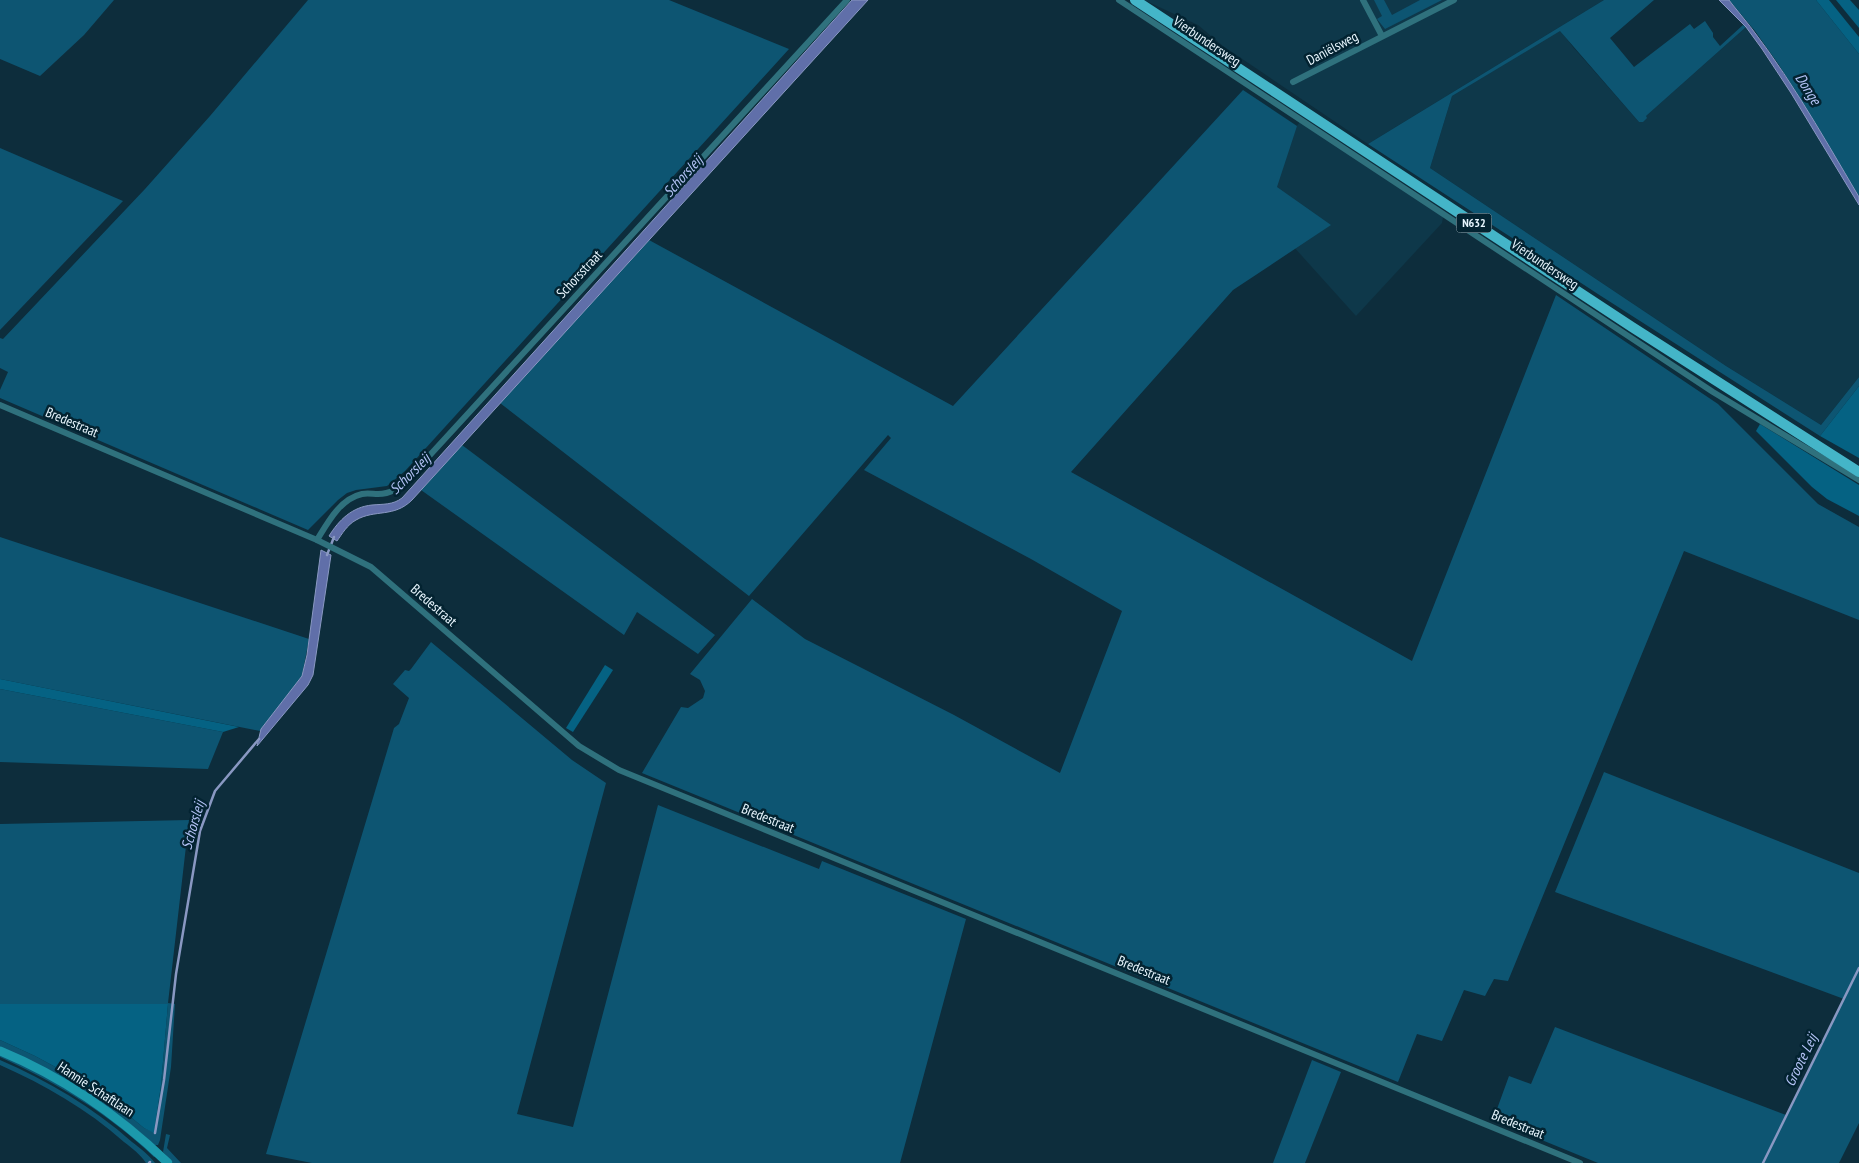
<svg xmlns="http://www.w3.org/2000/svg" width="1859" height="1163" font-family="'PT Sans Narrow',sans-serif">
<rect width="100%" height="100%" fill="#0d2d3c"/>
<g fill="#0e384a">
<path d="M 1144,0 L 1604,0 L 1368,144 L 1223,46 L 1198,25 Z"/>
<path d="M 1746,27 L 1791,93 L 1859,205 L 1859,377 L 1821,425 L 1726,366 L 1430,168 L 1452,96 L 1560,30 L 1573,47 L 1639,122 Z"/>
<path d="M 1303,118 L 1444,212 L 1442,223 L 1356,316 L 1293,246 L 1271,188 L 1272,158 Z"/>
</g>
<g fill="#0d5572">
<path d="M 0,0 L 114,0 L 84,35 L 40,76 L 0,59 Z"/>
<path d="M 308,0 L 669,0 L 789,49 L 405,471 L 387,486 L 356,490 L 347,493 L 338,500 L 308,530 L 0,398 L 0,390 L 8,372 L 0,368 L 0,338 L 3,339 L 145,189 L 210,116 Z"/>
<path d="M 1374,0 L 1384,0 L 1392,15 L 1420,0 L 1442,0 L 1385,29 L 1377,19 L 1382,16 Z"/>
<path d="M 1604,0 L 1654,0 L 1610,38 L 1634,67 L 1690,24 L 1694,29 L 1705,21 L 1713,33 L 1713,37 L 1720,46 L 1743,25 L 1746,27 L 1646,116 L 1647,118 L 1643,122 L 1639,122 L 1560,31 L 1452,96 L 1430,168 L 1726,366 L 1821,425 L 1859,377 L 1859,386 L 1820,436 L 1601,296 L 1368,144 Z"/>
<path d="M 1729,0 L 1816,0 L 1859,54 L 1859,197 L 1779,65 L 1755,31 Z"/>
<path d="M 1243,90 L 1297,126 L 1277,187 L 1331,225 L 1233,290 L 1071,472 L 1412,661 L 1556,295 L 1718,404 L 1818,504 L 1859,527 L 1859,620 L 1684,551 L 1508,981 L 1494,979 L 1485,996 L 1464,990 L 1442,1041 L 1417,1034 L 1398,1082 L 642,773 L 681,707 L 688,708 L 703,698 L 705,691 L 700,680 L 690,674 L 752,599 L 805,639 L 954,715 L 1060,773 L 1122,611 L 1031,559 L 864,470 L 891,438 L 888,435 L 749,596 L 500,403 L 649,240 L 953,406 Z"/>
<path d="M 0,148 L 123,201 L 0,330 Z"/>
<path d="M 462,445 L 715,635 L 698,654 L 637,612 L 624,635 L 421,490 Z"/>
<path d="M 0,537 L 309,639 L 302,676 L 260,731 L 0,679 Z"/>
<path d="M 431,642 L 572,760 L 606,783 L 517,1114 L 573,1127 L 658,805 L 819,869 L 822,861 L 966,919 L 900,1163 L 312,1163 L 266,1154 L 394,728 L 399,724 L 409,698 L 393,684 L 405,670 L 409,671 L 411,669 Z"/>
<path d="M 0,689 L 223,732 L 208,769 L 0,762 Z"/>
<path d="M 1604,772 L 1859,873 L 1859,1123 L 1839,1163 L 1598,1163 L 1493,1120 L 1509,1076 L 1531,1084 L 1555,1027 L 1786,1115 L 1844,999 L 1555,892 Z"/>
<path d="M 189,820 L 168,1003 L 175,1004 L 171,1067 L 160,1140 L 158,1145 L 155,1145 C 106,1102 60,1074 0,1047 L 0,1040 L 35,1056 L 74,1077 L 116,1105 L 144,1128 L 154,1132 L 161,1085 L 168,1004 L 0,1004 L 0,824 Z"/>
<path d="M 0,1054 L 44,1075 L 108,1115 L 156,1155 L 154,1157 C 109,1114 57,1083 0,1057 Z"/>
<path d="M 0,1060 C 48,1081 93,1107 132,1142 C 140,1148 149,1155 155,1163 L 146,1163 C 141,1155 132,1148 124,1142 C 87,1109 45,1085 0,1065 Z"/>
<path d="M 1312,1060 L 1341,1072 L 1305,1163 L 1273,1163 Z"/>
<path d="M 166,1134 L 170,1135 L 167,1148 L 181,1163 L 173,1163 L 163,1152 Z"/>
</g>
<g fill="#056283">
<path d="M 1816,0 L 1829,0 L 1859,37 L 1859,54 Z"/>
<path d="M 1836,0 L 1850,0 L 1859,10 L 1859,28 Z"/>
<path d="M 1859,386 L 1859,458 L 1820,436 Z"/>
<path d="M 1760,424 L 1859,485 L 1859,516 L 1827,499 L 1812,487 L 1756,431 Z"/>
<path d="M 605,665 L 613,670 L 573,732 L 566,728 Z"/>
<path d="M 0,679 L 239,727 L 223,732 L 0,689 Z"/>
<path d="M 0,1004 L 168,1004 L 161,1085 L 154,1133 L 144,1128 L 116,1105 L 74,1077 L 35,1056 L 0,1040 Z"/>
</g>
<g fill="#606fa9" stroke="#8998c2">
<path d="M 852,0 L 868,0 L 412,500 C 394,518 375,509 356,520 C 347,525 342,534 337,541 L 329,536 C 339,520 352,507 372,505 C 383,504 393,505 402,498 Z"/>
<path d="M 1719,0 L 1729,0 L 1732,4 C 1782,63 1820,131 1859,197 L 1859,205 L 1791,93 L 1762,49 L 1746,27 Z"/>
<path d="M 321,550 L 331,555 L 313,675 L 308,685 L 257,746 L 261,729 L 302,676 L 307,655 Z"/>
</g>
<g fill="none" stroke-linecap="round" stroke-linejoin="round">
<g stroke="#8998c2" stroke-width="2.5">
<path d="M 327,555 L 334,537"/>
<path d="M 155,1133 L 164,1080 L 176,974 L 200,831 L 215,791 L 259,739"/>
<path d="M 149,1163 L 150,1162"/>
<path d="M 1763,1163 L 1859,968"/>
</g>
<g stroke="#2f717d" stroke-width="6">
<path d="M 1119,0 L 1713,392 L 1859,480"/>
<path d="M 1363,0 L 1382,36"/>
<path d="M 1293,82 L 1454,0"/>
<path d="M 0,405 L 317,540 L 371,567 L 579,746 L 619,770 L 1580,1163"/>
<path d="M 317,540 C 328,522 340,499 362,494 C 367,493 373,494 378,494 C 391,494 398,488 408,479 L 847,0"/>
</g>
<path stroke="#1c99ac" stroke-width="9" d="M 0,1051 C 63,1077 119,1116 168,1163"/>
<path stroke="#44b5c8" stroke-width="10" d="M 1135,0 L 1632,327 L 1859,472"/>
</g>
<g text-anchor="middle" stroke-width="5" stroke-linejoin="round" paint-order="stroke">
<rect fill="#032331" stroke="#a3b7c0" stroke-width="1" x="1456.5" y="213.5" width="35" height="19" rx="4"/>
<g font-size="12" font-weight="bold" fill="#e8f6fe">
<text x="1474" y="227">N632</text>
</g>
<g font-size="14" fill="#e8f6fe" stroke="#032331">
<text transform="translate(1207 41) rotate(34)" y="5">Vierbundersweg</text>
<text transform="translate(1332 48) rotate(-28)" y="5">Daniëlsweg</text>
<text transform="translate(1545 264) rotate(34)" y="5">Vierbundersweg</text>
<text transform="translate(579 274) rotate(-47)" y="5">Schorsstraat</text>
<text transform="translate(72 422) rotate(23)" y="5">Bredestraat</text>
<text transform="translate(434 605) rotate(41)" y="5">Bredestraat</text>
<text transform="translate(768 818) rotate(22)" y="5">Bredestraat</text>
<text transform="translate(1144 970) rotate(22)" y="5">Bredestraat</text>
<text transform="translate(96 1089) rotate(33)" y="5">Hannie Schaftlaan</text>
<text transform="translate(1518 1124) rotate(22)" y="5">Bredestraat</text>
</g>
<g font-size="15" font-style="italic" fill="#b3c2f5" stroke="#032331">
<text transform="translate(1808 89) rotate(58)" y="5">Donge</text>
<text transform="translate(683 176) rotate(-48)" y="5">Schorsleij</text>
<text transform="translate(410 474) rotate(-45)" y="5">Schorsleij</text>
<text transform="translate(193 825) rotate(-74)" y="5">Schorsleij</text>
<text transform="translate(1801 1060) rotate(-64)" y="5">Groote Leij</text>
</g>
</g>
</svg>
